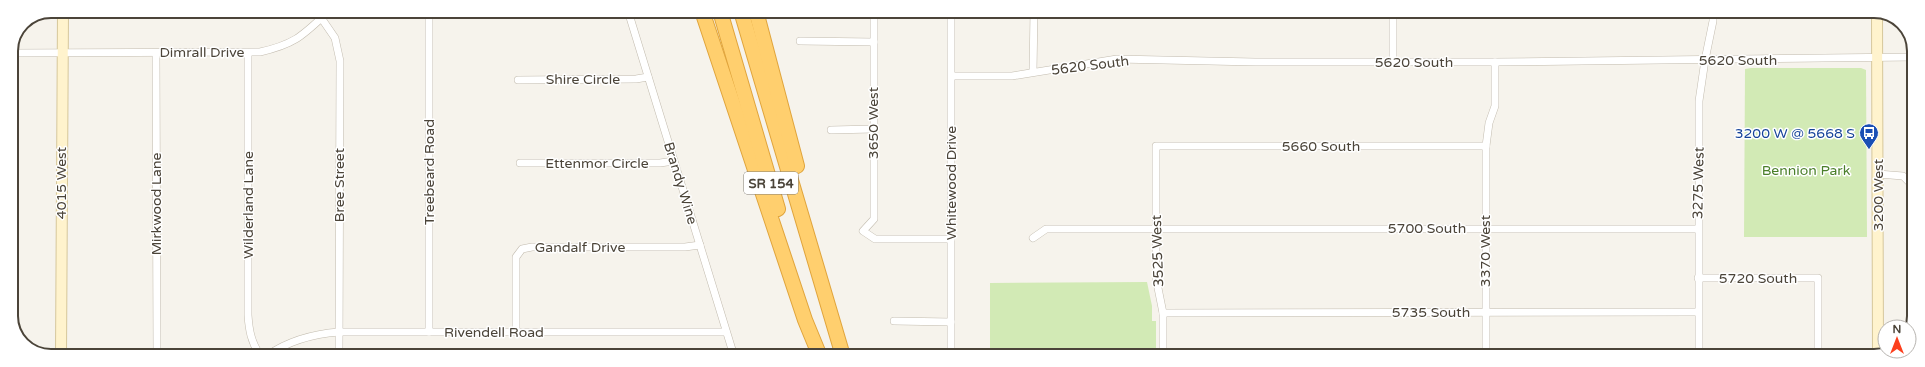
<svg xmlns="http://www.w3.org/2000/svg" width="1925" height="367" font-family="'Varela Round',sans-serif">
<rect width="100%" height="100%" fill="#f6f3ec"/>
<g fill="#d2eab5">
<path d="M 1751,68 L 1861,68 L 1866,70 L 1867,237 L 1744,237 L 1745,69 Z"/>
<path d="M 1147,282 L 1152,306 L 1152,321 L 1156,321 L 1156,356 L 990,356 L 990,283 Z"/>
</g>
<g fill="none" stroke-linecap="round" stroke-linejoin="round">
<defs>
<g id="street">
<path d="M 429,11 L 429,332"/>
<path d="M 628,11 L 734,356"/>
<path d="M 874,11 L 874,219 L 863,231 L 875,239 L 951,239"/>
<path d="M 951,11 L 951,356"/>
<path d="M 1393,12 L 1393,62"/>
<path d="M 322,19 L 335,38 L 340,61 L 339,355"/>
<path d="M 800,41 L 874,42"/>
<path d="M 11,53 L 260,52 C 296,44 303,35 329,11"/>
<path d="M 156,53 L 157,355"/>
<path d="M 248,53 L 248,315 C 249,330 251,342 260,355"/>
<path d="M 1033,72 L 1034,11"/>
<path d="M 952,76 L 1012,76 L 1117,59 L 1255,62 L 1495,62 L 1914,57"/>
<path d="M 518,80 L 636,79 L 648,77"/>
<path d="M 831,130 L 873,129"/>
<path d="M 520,163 L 660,163 L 674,161"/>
<path d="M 1878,174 L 1903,176 L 1913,186"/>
<path d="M 1033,238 L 1046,229 L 1698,229"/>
<path d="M 1698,278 L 1818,278 L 1818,356"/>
<path d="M 1163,313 L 1698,312"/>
<path d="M 894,321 L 951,322"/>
<path d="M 516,332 L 516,257 L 522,249 L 532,247 L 685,247 L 700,245"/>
<path d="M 268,355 C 290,340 313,334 339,332 L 726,332"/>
<path d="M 1163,356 L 1163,313 L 1156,278 L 1156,146 L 1486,146"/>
<path d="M 1486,356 L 1486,146 L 1489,123 L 1495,106 L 1495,62"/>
<path d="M 1699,356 L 1699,101 L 1705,60 L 1713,21 L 1713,12"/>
</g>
<g id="secondary">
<path d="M 1877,12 L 1878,355"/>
<path d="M 61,355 L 63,11"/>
</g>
<g id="highway">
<path d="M 702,11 L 805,320 L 819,354"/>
<path d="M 720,11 L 778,209"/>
<path d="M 741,11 L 843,356"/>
<path d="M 756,11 L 797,166"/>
</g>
</defs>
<use href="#street" stroke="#c2bbae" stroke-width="8"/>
<use href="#secondary" stroke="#d6c79b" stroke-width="12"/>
<use href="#highway" stroke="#e0a43c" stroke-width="16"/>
<use href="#street" stroke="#fff" stroke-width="7"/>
<use href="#secondary" stroke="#fff3cd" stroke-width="10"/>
<use href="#highway" stroke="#ffcf6e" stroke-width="14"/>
</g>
<defs>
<symbol id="bus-pin" viewBox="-11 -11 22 30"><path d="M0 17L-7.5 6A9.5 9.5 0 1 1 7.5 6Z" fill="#1a4fb4" stroke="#fff"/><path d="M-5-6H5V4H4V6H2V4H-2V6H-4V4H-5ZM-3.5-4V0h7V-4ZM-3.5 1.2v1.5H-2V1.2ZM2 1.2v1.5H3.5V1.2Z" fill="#fff"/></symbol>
</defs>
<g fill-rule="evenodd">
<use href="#bus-pin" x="1858" y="122" width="22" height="30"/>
</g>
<g text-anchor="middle" stroke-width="3" stroke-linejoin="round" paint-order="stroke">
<rect fill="#fff" stroke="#817c74" stroke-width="1" x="744" y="172" width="54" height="22" rx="3"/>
<g font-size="13" font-weight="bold" fill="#4b4439">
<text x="771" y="188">SR 154</text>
</g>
<g font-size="14" fill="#4b4439" stroke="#fff">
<text x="202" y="57">Dimrall Drive</text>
<text x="1738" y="65">5620 South</text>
<text x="1414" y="67">5620 South</text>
<text transform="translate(1090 65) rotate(-7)" y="5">5620 South</text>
<text x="583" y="84">Shire Circle</text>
<text transform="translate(873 123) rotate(-90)" y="5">3650 West</text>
<text x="1321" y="151">5660 South</text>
<text x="597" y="168">Ettenmor Circle</text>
<text transform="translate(429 172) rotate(-90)" y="5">Treebeard Road</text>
<text transform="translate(61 183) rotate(-90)" y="5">4015 West</text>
<text transform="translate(681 183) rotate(73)" y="5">Brandy Wine</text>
<text transform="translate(951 183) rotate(-90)" y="5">Whitewood Drive</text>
<text transform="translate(1698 183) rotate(-89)" y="5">3275 West</text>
<text transform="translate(339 185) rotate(-90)" y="5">Bree Street</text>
<text transform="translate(1878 195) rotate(-90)" y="5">3200 West</text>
<text transform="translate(156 204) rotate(-90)" y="5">Mirkwood Lane</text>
<text transform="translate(248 205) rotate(-90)" y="5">Wilderland Lane</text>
<text x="1427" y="233">5700 South</text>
<text x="580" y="252">Gandalf Drive</text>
<text transform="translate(1157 251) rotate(-92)" y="5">3525 West</text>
<text transform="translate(1485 251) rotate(-90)" y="5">3370 West</text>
<text x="1758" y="283">5720 South</text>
<text x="1431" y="317">5735 South</text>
<text x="494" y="337">Rivendell Road</text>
</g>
<g font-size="14" fill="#164399" stroke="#fff" text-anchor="end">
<text x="1855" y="138">3200 W @ 5668 S</text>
</g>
<g font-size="14" fill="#4a7f2a" stroke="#fff">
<text x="1806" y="175">Bennion Park</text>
</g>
</g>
<path d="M0 0H1925V367H0ZM51 18H1874A33 33 0 0 1 1907 51V316A33 33 0 0 1 1874 349H51A33 33 0 0 1 18 316V51A33 33 0 0 1 51 18Z" fill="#fff" fill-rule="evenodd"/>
<path fill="none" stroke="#4b4439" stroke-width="2" d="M51 18H1874A33 33 0 0 1 1907 51V316A33 33 0 0 1 1874 349H51A33 33 0 0 1 18 316V51A33 33 0 0 1 51 18Z"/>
<g transform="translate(1897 339)"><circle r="19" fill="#ffffff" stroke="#b7b4b0"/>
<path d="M0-3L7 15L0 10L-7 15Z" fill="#fc3f1d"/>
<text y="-6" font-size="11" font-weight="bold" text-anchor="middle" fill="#4b4439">N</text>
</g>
</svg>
